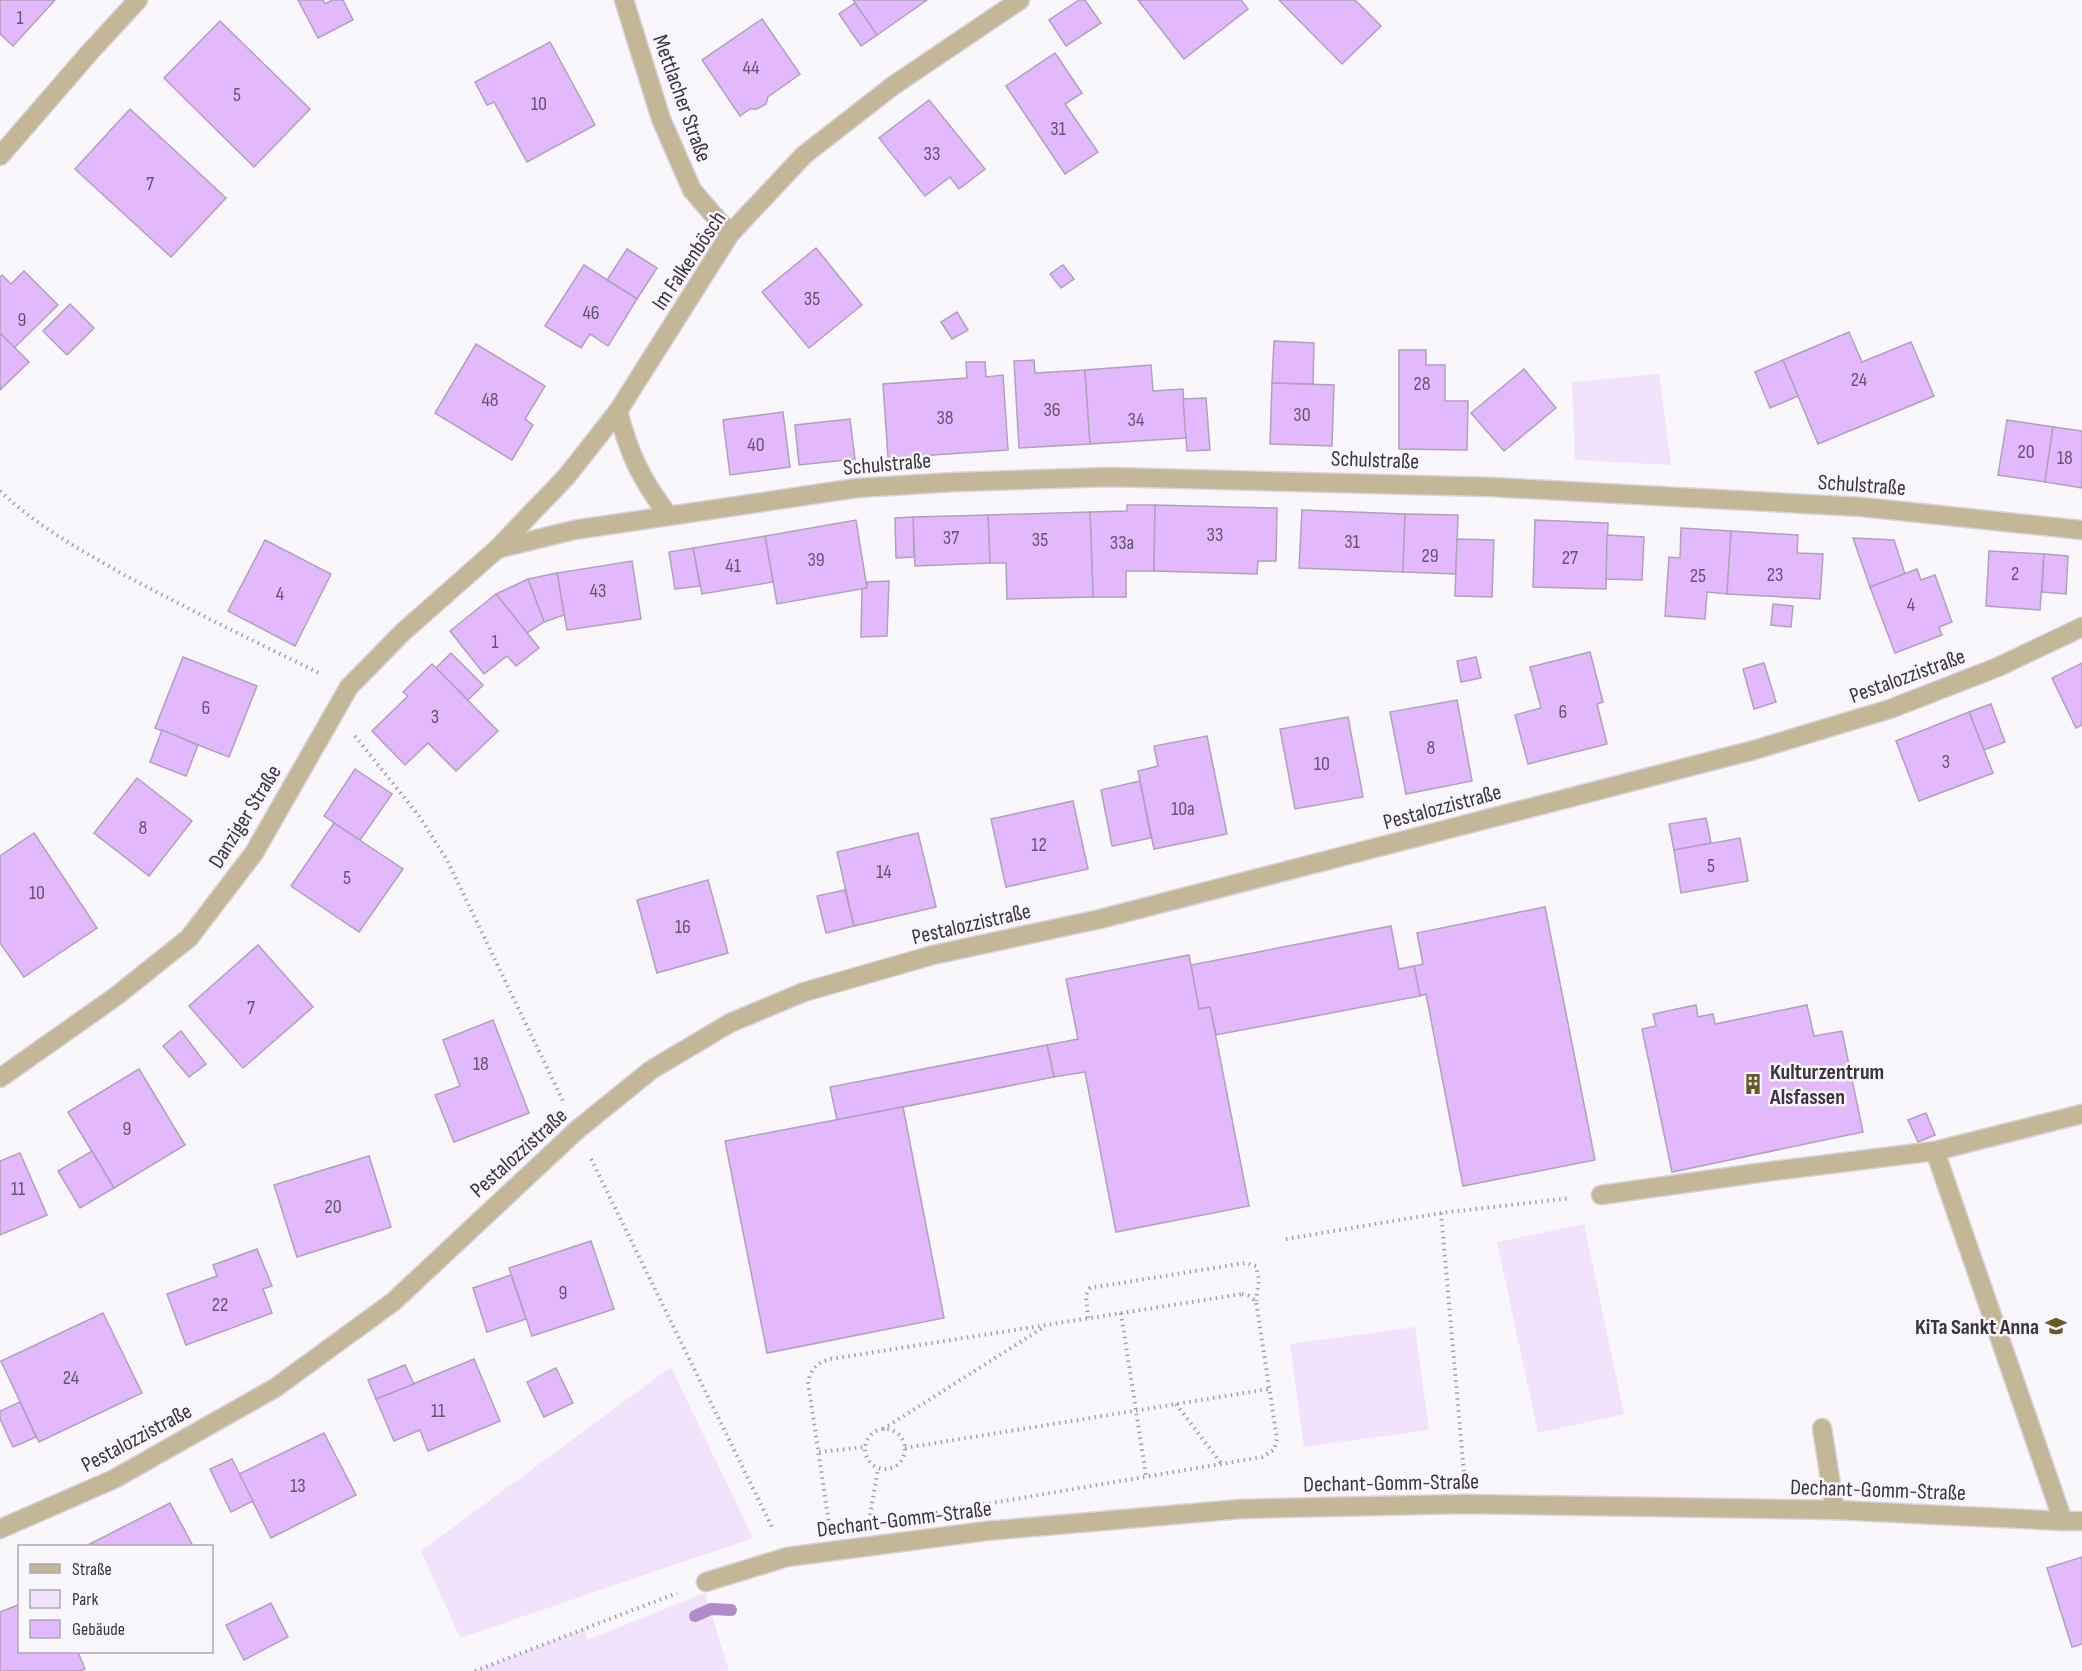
<svg xmlns="http://www.w3.org/2000/svg" width="2082" height="1671" font-family="'Sofia Sans Condensed',sans-serif">
<rect width="100%" height="100%" fill="#f9f6fc"/>
<g fill="#f2e3fc">
<path d="M 1659,374 L 1671,465 L 1575,460 L 1572,382 Z"/>
<path d="M 1584,1224 L 1624,1414 L 1538,1433 L 1497,1242 Z"/>
<path d="M 1415,1327 L 1429,1430 L 1304,1447 L 1290,1344 Z"/>
<path d="M 671,1367 L 753,1538 L 460,1638 L 421,1551 Z"/>
<path d="M 705,1593 L 729,1671 L 475,1671 L 584,1629 L 587,1640 Z"/>
</g>
<g fill="none" stroke-linecap="round" stroke-linejoin="round">
<path stroke="#b18aca" stroke-width="12" d="M 695,1616 L 711,1609 L 731,1610"/>
</g>
<g fill="#e1b9fc" stroke="#b1a0be" stroke-width="1.5">
<path d="M 0,0 L 55,0 L 13,46 L 0,34 Z"/>
<path d="M 298,0 L 323,0 L 325,4 L 332,0 L 343,0 L 353,20 L 318,38 Z"/>
<path d="M 853,0 L 927,0 L 877,35 Z"/>
<path d="M 1079,0 L 1085,0 L 1101,23 L 1066,46 L 1049,20 Z"/>
<path d="M 1138,0 L 1241,0 L 1248,9 L 1184,59 Z"/>
<path d="M 1279,0 L 1355,0 L 1381,26 L 1342,64 Z"/>
<path d="M 855,3 L 877,35 L 861,46 L 839,14 Z"/>
<path d="M 762,19 L 800,74 L 768,97 L 766,104 L 757,109 L 750,109 L 740,116 L 702,60 Z"/>
<path d="M 220,21 L 310,109 L 254,167 L 164,78 Z"/>
<path d="M 550,42 L 595,125 L 527,162 L 494,102 L 487,105 L 475,82 Z"/>
<path d="M 1055,53 L 1082,93 L 1065,104 L 1098,152 L 1065,174 L 1006,86 Z"/>
<path d="M 929,100 L 985,169 L 959,189 L 950,177 L 925,196 L 879,138 Z"/>
<path d="M 130,109 L 226,198 L 171,257 L 75,169 Z"/>
<path d="M 816,248 L 862,305 L 809,348 L 762,292 Z"/>
<path d="M 627,249 L 657,268 L 637,299 L 607,280 Z"/>
<path d="M 584,265 L 637,299 L 608,346 L 590,334 L 581,348 L 545,326 Z"/>
<path d="M 1063,265 L 1074,279 L 1061,288 L 1050,274 Z"/>
<path d="M 24,271 L 58,305 L 14,348 L 0,333 L 0,277 L 2,275 L 11,284 Z"/>
<path d="M 70,304 L 94,328 L 67,355 L 43,331 Z"/>
<path d="M 957,312 L 968,330 L 952,339 L 941,322 Z"/>
<path d="M 1849,332 L 1862,362 L 1911,342 L 1934,396 L 1818,444 L 1783,360 Z"/>
<path d="M 0,333 L 29,362 L 0,390 Z"/>
<path d="M 1274,341 L 1314,343 L 1313,384 L 1272,383 Z"/>
<path d="M 476,344 L 545,386 L 525,419 L 533,425 L 512,460 L 435,413 Z"/>
<path d="M 1399,350 L 1426,350 L 1426,365 L 1445,365 L 1445,401 L 1468,401 L 1467,450 L 1399,449 Z"/>
<path d="M 1034,360 L 1035,373 L 1085,370 L 1090,444 L 1019,448 L 1014,361 Z"/>
<path d="M 1783,360 L 1798,396 L 1770,408 L 1755,372 Z"/>
<path d="M 966,362 L 985,362 L 986,377 L 1003,375 L 1008,450 L 888,458 L 883,384 L 967,378 Z"/>
<path d="M 1151,365 L 1153,391 L 1183,389 L 1186,438 L 1090,444 L 1085,370 Z"/>
<path d="M 1524,369 L 1556,408 L 1504,451 L 1471,413 Z"/>
<path d="M 1272,383 L 1334,385 L 1332,446 L 1270,444 Z"/>
<path d="M 1206,398 L 1210,450 L 1187,451 L 1183,399 Z"/>
<path d="M 783,412 L 790,467 L 730,475 L 723,420 Z"/>
<path d="M 850,419 L 855,459 L 799,465 L 795,425 Z"/>
<path d="M 2007,420 L 2053,427 L 2045,482 L 1998,475 Z"/>
<path d="M 2053,427 L 2082,431 L 2082,488 L 2045,482 Z"/>
<path d="M 1127,505 L 1155,505 L 1154,571 L 1126,571 L 1126,597 L 1093,597 L 1090,512 L 1127,511 Z"/>
<path d="M 1155,505 L 1277,508 L 1276,561 L 1258,561 L 1257,574 L 1154,571 Z"/>
<path d="M 1302,510 L 1405,514 L 1403,572 L 1299,568 Z"/>
<path d="M 1090,512 L 1093,597 L 1007,599 L 1006,563 L 990,563 L 988,515 Z"/>
<path d="M 1405,514 L 1458,515 L 1456,574 L 1403,572 Z"/>
<path d="M 988,515 L 990,563 L 915,566 L 913,517 Z"/>
<path d="M 913,517 L 914,557 L 896,558 L 895,518 Z"/>
<path d="M 856,520 L 867,588 L 777,604 L 765,536 Z"/>
<path d="M 1535,520 L 1608,523 L 1606,589 L 1533,587 Z"/>
<path d="M 1681,528 L 1731,531 L 1727,594 L 1707,592 L 1705,619 L 1665,616 L 1669,557 L 1680,558 Z"/>
<path d="M 1731,531 L 1798,535 L 1797,553 L 1823,554 L 1820,599 L 1727,594 Z"/>
<path d="M 1607,535 L 1644,537 L 1642,580 L 1606,579 Z"/>
<path d="M 765,536 L 773,582 L 702,594 L 693,548 Z"/>
<path d="M 1853,538 L 1894,540 L 1905,574 L 1870,587 Z"/>
<path d="M 1457,539 L 1494,540 L 1492,597 L 1455,596 Z"/>
<path d="M 265,540 L 331,574 L 295,646 L 228,611 Z"/>
<path d="M 693,548 L 700,586 L 675,589 L 669,552 Z"/>
<path d="M 1989,551 L 2044,554 L 2040,610 L 1986,606 Z"/>
<path d="M 2044,554 L 2068,556 L 2066,594 L 2042,592 Z"/>
<path d="M 632,561 L 641,619 L 567,630 L 557,573 Z"/>
<path d="M 1917,569 L 1921,580 L 1935,575 L 1952,622 L 1939,627 L 1942,635 L 1895,653 L 1870,587 Z"/>
<path d="M 557,573 L 564,615 L 544,622 L 528,579 Z"/>
<path d="M 528,579 L 544,622 L 527,633 L 496,594 Z"/>
<path d="M 889,581 L 887,636 L 861,637 L 862,589 L 867,588 L 867,582 Z"/>
<path d="M 496,594 L 539,648 L 516,666 L 507,656 L 484,674 L 450,631 Z"/>
<path d="M 1773,604 L 1793,606 L 1791,627 L 1771,625 Z"/>
<path d="M 1590,652 L 1603,702 L 1597,704 L 1607,744 L 1528,764 L 1515,715 L 1541,708 L 1530,667 Z"/>
<path d="M 451,653 L 483,685 L 468,700 L 436,668 Z"/>
<path d="M 183,657 L 257,686 L 229,757 L 155,728 Z"/>
<path d="M 1476,657 L 1481,678 L 1461,682 L 1457,661 Z"/>
<path d="M 1764,663 L 1776,702 L 1754,709 L 1743,669 Z"/>
<path d="M 2082,663 L 2082,725 L 2076,728 L 2052,678 Z"/>
<path d="M 432,664 L 498,731 L 456,771 L 428,743 L 405,765 L 372,731 L 408,696 L 403,692 Z"/>
<path d="M 1457,700 L 1472,781 L 1406,794 L 1390,712 Z"/>
<path d="M 1991,704 L 2005,742 L 1984,750 L 1969,712 Z"/>
<path d="M 1969,712 L 1993,773 L 1919,801 L 1896,741 Z"/>
<path d="M 1348,717 L 1363,797 L 1295,809 L 1280,729 Z"/>
<path d="M 162,730 L 198,745 L 186,776 L 150,762 Z"/>
<path d="M 1207,736 L 1227,834 L 1154,849 L 1138,771 L 1158,766 L 1154,746 Z"/>
<path d="M 355,769 L 392,794 L 360,840 L 324,816 Z"/>
<path d="M 137,778 L 192,821 L 149,876 L 94,833 Z"/>
<path d="M 1140,781 L 1151,838 L 1112,846 L 1101,790 Z"/>
<path d="M 1073,801 L 1088,869 L 1006,887 L 991,819 Z"/>
<path d="M 1706,818 L 1711,843 L 1674,850 L 1669,824 Z"/>
<path d="M 334,823 L 403,869 L 359,932 L 291,886 Z"/>
<path d="M 34,833 L 97,928 L 24,977 L 0,943 L 0,856 Z"/>
<path d="M 918,833 L 936,907 L 854,926 L 837,852 Z"/>
<path d="M 1740,838 L 1748,881 L 1681,893 L 1674,850 Z"/>
<path d="M 708,880 L 728,953 L 657,973 L 637,900 Z"/>
<path d="M 845,890 L 854,926 L 826,933 L 817,896 Z"/>
<path d="M 1545,907 L 1595,1160 L 1463,1186 L 1426,994 L 1420,996 L 1414,966 L 1423,964 L 1417,933 Z"/>
<path d="M 1391,926 L 1399,969 L 1414,966 L 1420,996 L 1216,1035 L 1210,1007 L 1199,1009 L 1191,965 Z"/>
<path d="M 258,945 L 313,1007 L 243,1068 L 189,1006 Z"/>
<path d="M 1189,955 L 1199,1009 L 1210,1007 L 1249,1206 L 1116,1232 L 1085,1072 L 1054,1077 L 1047,1045 L 1078,1039 L 1066,979 Z"/>
<path d="M 1696,1005 L 1698,1017 L 1713,1014 L 1715,1024 L 1807,1005 L 1814,1036 L 1842,1031 L 1863,1132 L 1672,1172 L 1642,1029 L 1656,1026 L 1653,1014 Z"/>
<path d="M 493,1020 L 529,1113 L 454,1142 L 435,1095 L 460,1086 L 443,1040 Z"/>
<path d="M 181,1031 L 206,1064 L 189,1077 L 163,1046 Z"/>
<path d="M 1047,1045 L 1054,1077 L 837,1120 L 830,1087 Z"/>
<path d="M 139,1069 L 185,1145 L 114,1188 L 68,1112 Z"/>
<path d="M 903,1107 L 944,1318 L 767,1353 L 725,1141 Z"/>
<path d="M 1926,1113 L 1935,1135 L 1918,1142 L 1908,1120 Z"/>
<path d="M 92,1151 L 114,1188 L 80,1208 L 58,1171 Z"/>
<path d="M 20,1153 L 47,1215 L 0,1235 L 0,1161 Z"/>
<path d="M 369,1156 L 391,1227 L 297,1257 L 274,1185 Z"/>
<path d="M 591,1241 L 614,1309 L 532,1336 L 509,1268 Z"/>
<path d="M 257,1249 L 272,1286 L 263,1289 L 272,1313 L 186,1345 L 167,1294 L 217,1276 L 213,1265 Z"/>
<path d="M 511,1275 L 526,1319 L 487,1332 L 473,1288 Z"/>
<path d="M 103,1313 L 142,1393 L 39,1442 L 1,1361 Z"/>
<path d="M 474,1359 L 500,1421 L 428,1451 L 420,1430 L 394,1441 L 376,1399 Z"/>
<path d="M 405,1365 L 414,1384 L 376,1399 L 368,1380 Z"/>
<path d="M 556,1368 L 573,1403 L 544,1417 L 527,1382 Z"/>
<path d="M 20,1402 L 36,1437 L 13,1447 L 0,1419 L 0,1411 Z"/>
<path d="M 324,1433 L 356,1495 L 271,1538 L 239,1474 Z"/>
<path d="M 232,1459 L 253,1501 L 231,1512 L 210,1469 Z"/>
<path d="M 170,1503 L 193,1546 L 86,1546 Z"/>
<path d="M 2082,1557 L 2082,1644 L 2072,1647 L 2047,1568 Z"/>
<path d="M 271,1603 L 288,1637 L 244,1660 L 226,1625 Z"/>
<path d="M 20,1604 L 20,1652 L 78,1652 L 85,1669 L 80,1671 L 0,1671 L 0,1612 Z"/>
</g>
<g fill="none" stroke-linecap="round" stroke-linejoin="round">
<defs>
<g id="lane">
<path d="M 1601,1195 L 1765,1172 L 1935,1151 L 2082,1114"/>
<path d="M 1822,1428 L 1835,1510"/>
<path d="M 706,1582 L 787,1557 L 986,1531 L 1241,1509 L 1466,1504 L 1835,1510 L 2063,1521 L 1935,1151"/>
</g>
<g id="street">
<path d="M 624,0 L 661,119 L 692,190 L 730,234"/>
<path d="M 0,156 L 90,52 L 138,0"/>
<path d="M 618,411 C 629,454 641,479 668,515"/>
<path d="M 497,549 L 574,530 L 857,488 L 955,482 L 1109,477 L 1491,487 L 1862,507 L 2082,530"/>
<path d="M 0,1078 L 115,997 L 189,938 L 254,853 L 349,687 L 403,632 L 497,549 L 567,476 L 618,411 L 730,234 L 804,155 L 894,85 L 1020,0"/>
<path d="M 2063,1521 L 2082,1521"/>
<path d="M 0,1529 L 114,1479 L 275,1388 L 393,1302 L 577,1130 L 651,1070 L 730,1023 L 804,992 L 933,955 L 1100,919 L 1754,750 L 1890,709 L 1998,667 L 2082,627"/>
</g>
</defs>
<use href="#lane" stroke="#d7d3da" stroke-width="21"/>
<use href="#street" stroke="#d7d3da" stroke-width="21"/>
<g stroke="#a5a0a8" stroke-width="4" stroke-dasharray="1.5 4.5" stroke-linecap="butt">
<path d="M 0,491 C 37,526 77,548 121,573 C 187,609 254,641 321,674"/>
<path d="M 355,736 L 419,816 L 447,860 L 563,1101"/>
<path d="M 591,1159 L 773,1529"/>
<path d="M 1441,1213 L 1464,1473"/>
<path d="M 1286,1239 L 1441,1213 L 1571,1198"/>
<path d="M 1242,1294 L 1249,1296 L 1256,1301 L 1277,1439 L 1274,1450 L 1262,1457 L 845,1528 L 829,1524 L 808,1382 C 812,1367 817,1363 831,1359 Z"/>
<path d="M 1121,1313 L 1146,1476"/>
<path d="M 1088,1318 L 1086,1295 L 1090,1288 L 1245,1263 L 1256,1266 L 1259,1280 L 1256,1301"/>
<path d="M 1176,1404 L 1221,1463"/>
<path d="M 883,1429 L 1044,1327"/>
<circle cx="885" cy="1449" r="20"/>
<path d="M 905,1448 L 1269,1389"/>
<path d="M 819,1452 L 865,1447"/>
<path d="M 870,1515 L 878,1469"/>
<path d="M 475,1671 L 677,1593"/>
</g>
<use href="#lane" stroke="#c4b798" stroke-width="18"/>
<use href="#street" stroke="#c4b798" stroke-width="18"/>
</g>
<defs>
<symbol id="building-bare" viewBox="-9 -9 18 18"><path d="M-4-6H4V6H1V3H-1V6H-4ZM-2.5-4.3h1.7v1.8h-1.7ZM.8-4.3h1.7v1.8H.8ZM-2.5-1h1.7V.8h-1.7ZM.8-1h1.7V.8H.8Z" fill="#6c5927" stroke="#f9f6fc" stroke-width="2.5" paint-order="stroke"/></symbol>
<symbol id="school-bare" viewBox="-9 -9 18 18"><path d="M0-5L7-2L0 1L-7-2ZM-4 1L0 2.5L4 1V4Q0 6-4 4Z" fill="#6c5927" stroke="#f9f6fc" stroke-width="2.5" paint-order="stroke"/></symbol>
</defs>
<g fill-rule="evenodd">
<use href="#building-bare" x="1738" y="1069" width="30" height="30"/>
<use href="#school-bare" x="2041" y="1311" width="30" height="30"/>
</g>
<g text-anchor="middle" stroke-width="5" stroke-linejoin="round" paint-order="stroke">
<g font-size="20" fill="#64556f">
<text x="20" y="24">1</text>
<text x="751" y="74">44</text>
<text x="237" y="101">5</text>
<text x="539" y="110">10</text>
<text x="1058" y="135">31</text>
<text x="932" y="160">33</text>
<text x="150" y="190">7</text>
<text x="812" y="305">35</text>
<text x="591" y="319">46</text>
<text x="22" y="326">9</text>
<text x="1859" y="386">24</text>
<text x="1422" y="390">28</text>
<text x="490" y="406">48</text>
<text x="1052" y="416">36</text>
<text x="1302" y="421">30</text>
<text x="945" y="424">38</text>
<text x="1136" y="426">34</text>
<text x="756" y="451">40</text>
<text x="2026" y="458">20</text>
<text x="2065" y="464">18</text>
<text x="1215" y="541">33</text>
<text x="951" y="544">37</text>
<text x="1040" y="546">35</text>
<text x="1352" y="548">31</text>
<text x="1122" y="549">33a</text>
<text x="1430" y="562">29</text>
<text x="1570" y="564">27</text>
<text x="816" y="566">39</text>
<text x="733" y="572">41</text>
<text x="2015" y="580">2</text>
<text x="1775" y="581">23</text>
<text x="1698" y="582">25</text>
<text x="598" y="597">43</text>
<text x="280" y="600">4</text>
<text x="1911" y="611">4</text>
<text x="495" y="648">1</text>
<text x="206" y="714">6</text>
<text x="1563" y="718">6</text>
<text x="435" y="723">3</text>
<text x="1431" y="754">8</text>
<text x="1946" y="768">3</text>
<text x="1322" y="770">10</text>
<text x="1183" y="815">10a</text>
<text x="143" y="834">8</text>
<text x="1039" y="851">12</text>
<text x="1711" y="872">5</text>
<text x="884" y="878">14</text>
<text x="347" y="884">5</text>
<text x="37" y="899">10</text>
<text x="683" y="933">16</text>
<text x="251" y="1014">7</text>
<text x="481" y="1070">18</text>
<text x="127" y="1135">9</text>
<text x="18" y="1195">11</text>
<text x="333" y="1213">20</text>
<text x="563" y="1299">9</text>
<text x="220" y="1311">22</text>
<text x="71" y="1384">24</text>
<text x="438" y="1417">11</text>
<text x="298" y="1492">13</text>
</g>
<g font-size="22" fill="#3b3440" stroke="#f9f6fc">
<text transform="translate(683 98) rotate(70)" y="8">Mettlacher Straße</text>
<text transform="translate(688 260) rotate(-56)" y="8">Im Falkenbösch</text>
<text transform="translate(1375 459) rotate(2)" y="8">Schulstraße</text>
<text transform="translate(887 463) rotate(-5)" y="8">Schulstraße</text>
<text transform="translate(1862 484) rotate(4)" y="8">Schulstraße</text>
<text transform="translate(1907 675) rotate(-20)" y="8">Pestalozzistraße</text>
<text transform="translate(1442 806) rotate(-15)" y="8">Pestalozzistraße</text>
<text transform="translate(244 816) rotate(-58)" y="8">Danziger Straße</text>
<text transform="translate(971 923) rotate(-13)" y="8">Pestalozzistraße</text>
<text transform="translate(518 1152) rotate(-42)" y="8">Pestalozzistraße</text>
<text transform="translate(136 1437) rotate(-28)" y="8">Pestalozzistraße</text>
<text transform="translate(1391 1482) rotate(-1)" y="8">Dechant-Gomm-Straße</text>
<text transform="translate(1878 1489) rotate(2)" y="8">Dechant-Gomm-Straße</text>
<text transform="translate(904 1518) rotate(-7)" y="8">Dechant-Gomm-Straße</text>
</g>
<g font-size="22" font-weight="bold" fill="#3b3440" stroke="#f9f6fc" text-anchor="start">
<text x="1770" y="1079">Kulturzentrum<tspan x="1770" dy="25">Alsfassen</tspan></text>
<text x="2039" y="1334" text-anchor="end">KiTa Sankt Anna</text>
</g>
</g>
<rect x="18" y="1545" width="195" height="108" fill="#f9f6fc" stroke="#ada8b1" stroke-width="1.5"/>
<rect x="30" y="1564" width="30" height="9" fill="#c4b798" stroke="#ada8b1" stroke-width="1.5"/>
<text x="72" y="1575" font-size="18" fill="#3b3440">Straße</text>
<rect x="30" y="1590" width="30" height="18" fill="#f2e3fc" stroke="#ada8b1" stroke-width="1.5"/>
<text x="72" y="1605" font-size="18" fill="#3b3440">Park</text>
<rect x="30" y="1620" width="30" height="18" fill="#e1b9fc" stroke="#ada8b1" stroke-width="1.5"/>
<text x="72" y="1635" font-size="18" fill="#3b3440">Gebäude</text>
</svg>
